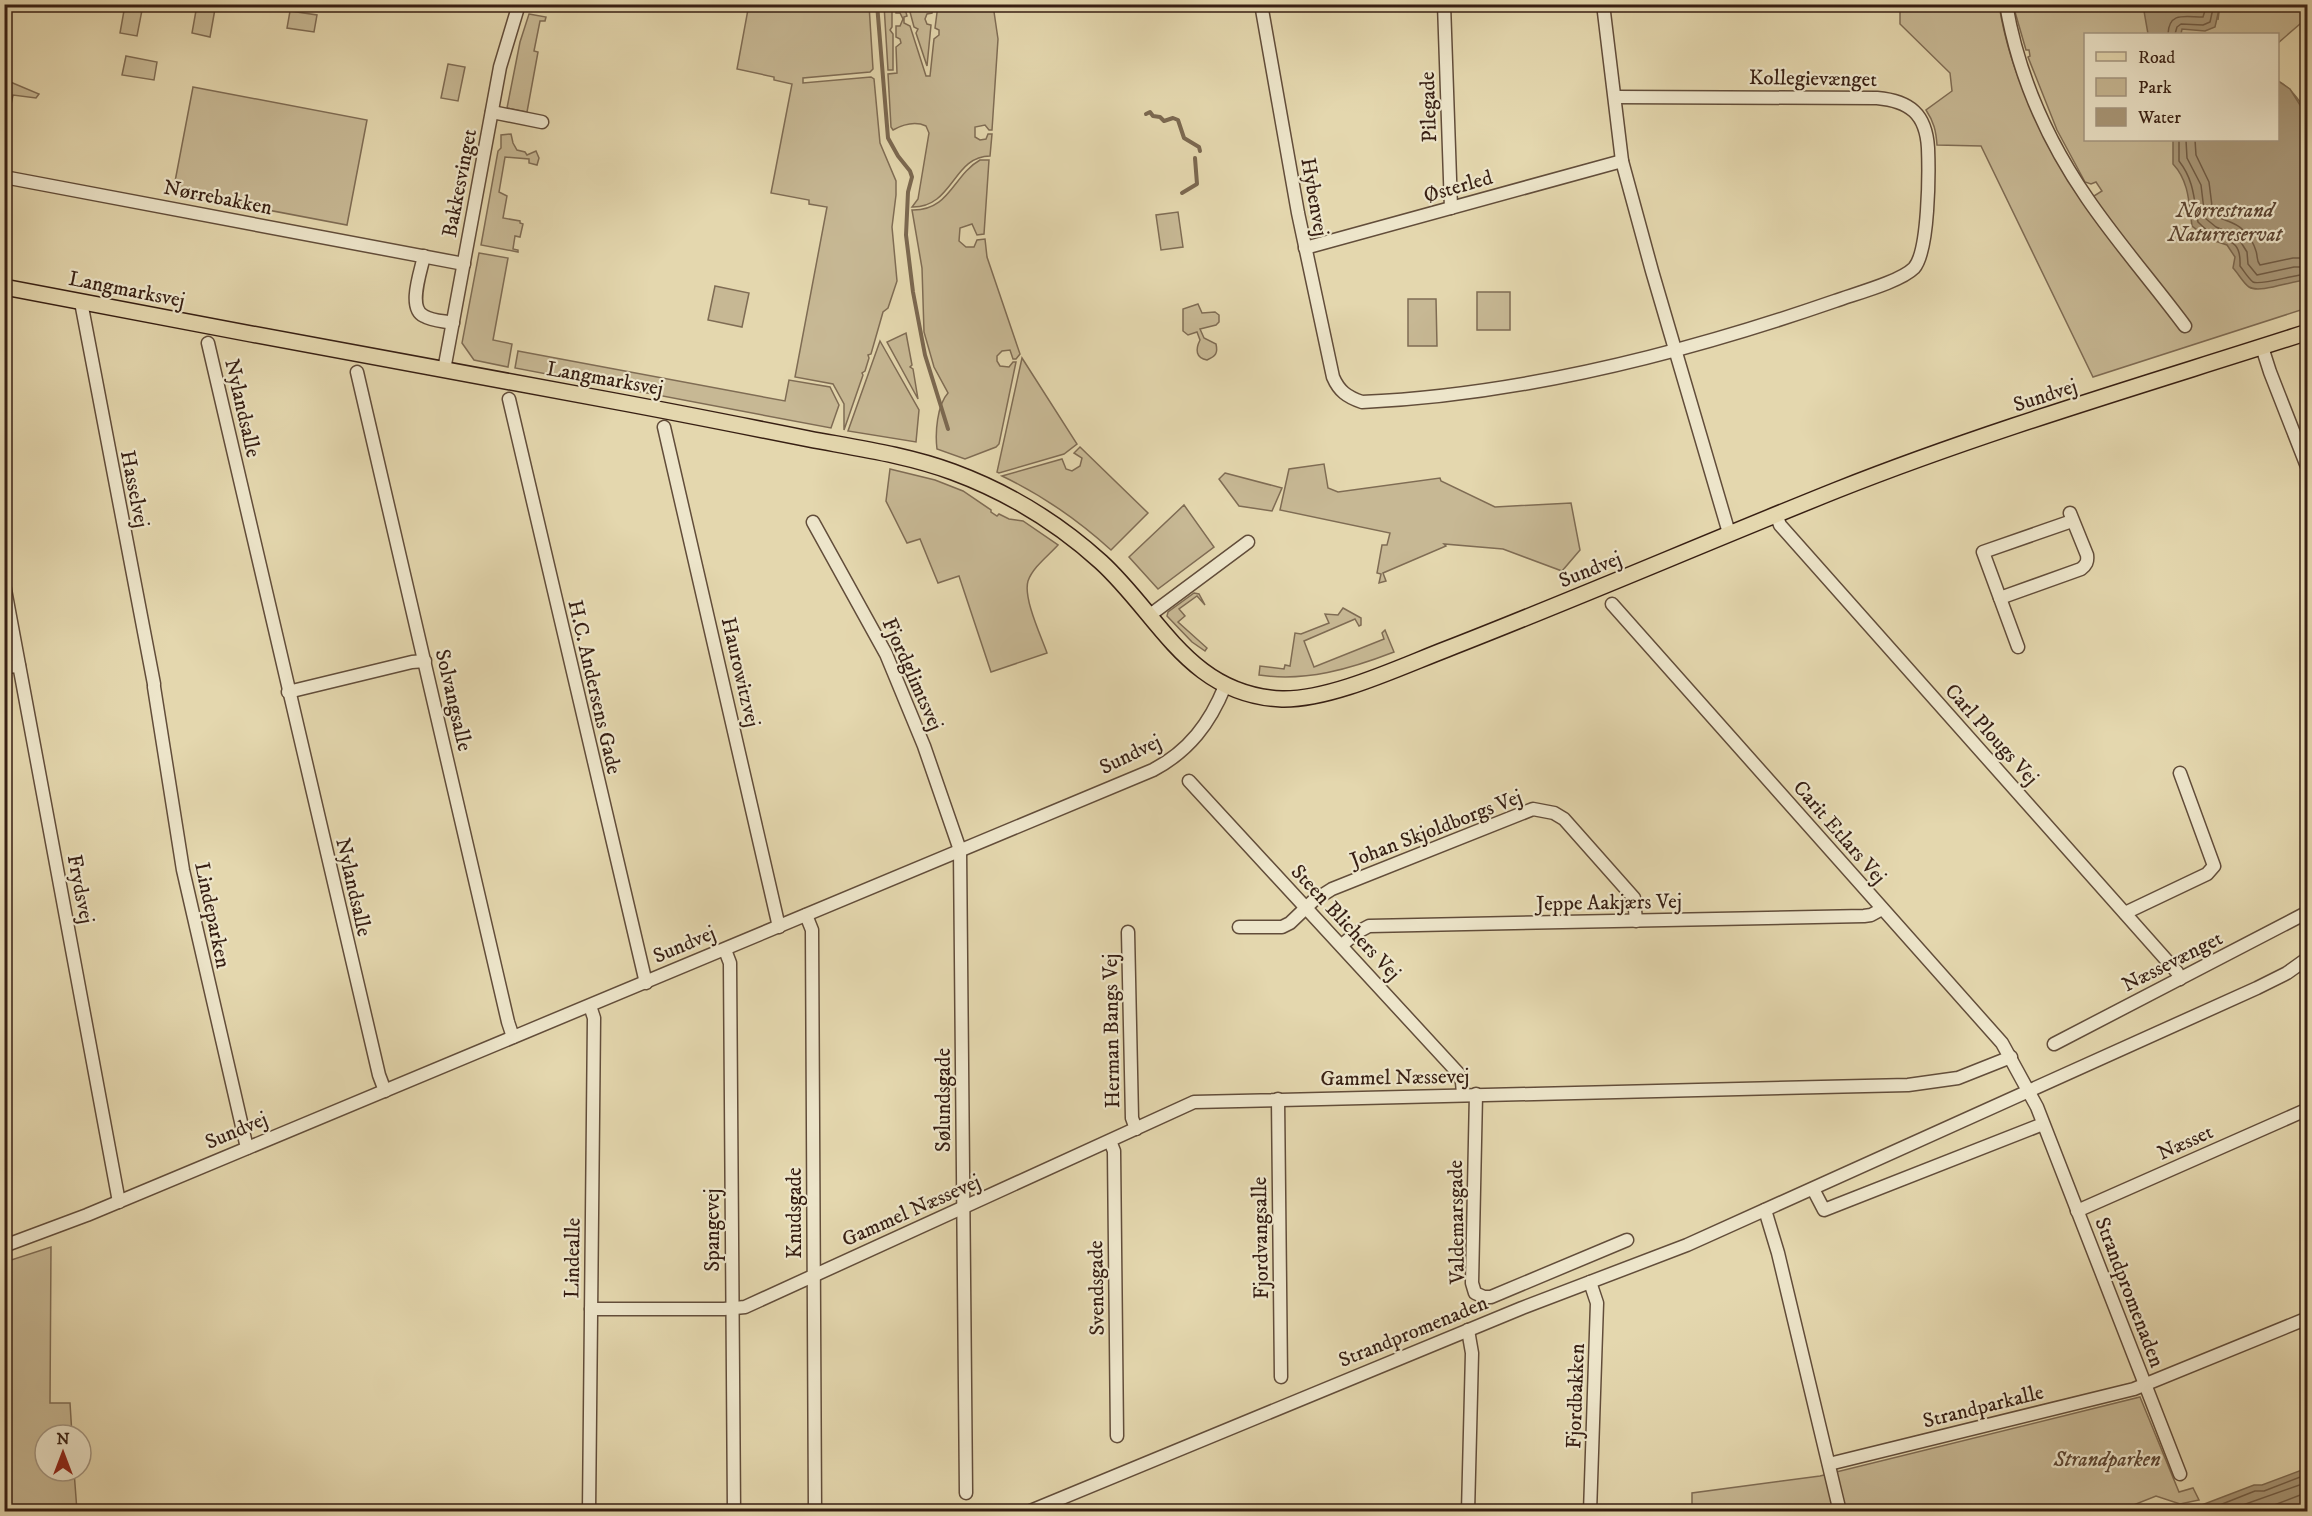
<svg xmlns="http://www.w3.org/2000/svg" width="2312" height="1516" font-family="'IM FELL DW Pica',serif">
<rect width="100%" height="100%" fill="#e4d7ae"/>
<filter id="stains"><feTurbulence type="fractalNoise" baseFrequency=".00333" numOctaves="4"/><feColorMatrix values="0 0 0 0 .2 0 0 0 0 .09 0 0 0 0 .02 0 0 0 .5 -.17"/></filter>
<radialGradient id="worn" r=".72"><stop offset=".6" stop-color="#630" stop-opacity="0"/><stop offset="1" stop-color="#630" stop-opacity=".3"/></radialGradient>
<g fill="#c7b894" stroke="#7f6c54" stroke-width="1.5">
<path d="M 749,4 L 869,5 L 873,69 L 870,72 L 803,78 L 803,83 L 871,77 L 874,79 L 880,143 L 896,181 L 896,195 L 892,227 L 897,281 L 888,308 L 883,312 L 871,354 L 868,355 L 869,358 L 865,371 L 862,373 L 863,375 L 844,430 L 844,404 L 833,384 L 795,377 L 827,207 L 809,204 L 809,200 L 771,193 L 792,84 L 774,80 L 774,77 L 737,69 Z"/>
<path d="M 125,5 L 143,5 L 137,36 L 120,33 Z"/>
<path d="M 197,5 L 215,9 L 210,37 L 192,33 Z"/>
<path d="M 884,5 L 892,5 L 892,27 L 890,30 L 893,34 L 893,70 L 888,70 Z"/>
<path d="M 896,5 L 904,5 L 907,16 L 904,17 L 904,23 L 910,26 L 926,76 L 930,76 L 934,39 L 939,35 L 939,30 L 935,28 L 938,5 L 993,5 L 998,39 L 992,130 L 989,130 L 985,125 L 975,127 L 975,137 L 980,140 L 986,139 L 988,134 L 992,134 L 990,156 C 953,156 953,208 912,207 L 918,199 L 929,133 L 926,126 C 915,121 904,124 893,130 L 891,127 L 888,74 L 897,73 L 896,47 L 901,43 L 900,39 L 896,37 L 896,26 L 900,26 L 903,19 L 900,13 L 896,13 Z"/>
<path d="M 914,5 L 933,5 L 932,13 L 927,14 L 925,19 L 927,24 L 931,25 L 927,66 L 916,33 L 918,29 L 914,27 L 910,12 L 914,10 Z"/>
<path d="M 1900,5 L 1999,5 C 2011,81 2044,138 2083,203 L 2102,191 L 2096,182 L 2091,184 L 2085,182 L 2057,130 L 2028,57 L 2030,56 L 2029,50 L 2026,50 L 2013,5 L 2217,5 L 2218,20 L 2220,5 L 2307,5 L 2307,18 L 2278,43 L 2278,34 L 2086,34 L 2086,140 L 2278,140 L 2278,81 C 2290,87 2299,100 2307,112 L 2307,308 L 2093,377 L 1981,146 L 1937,145 C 1936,131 1934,122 1926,110 L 1952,91 L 1950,73 L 1900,24 Z"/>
<path d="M 290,11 L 317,15 L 314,32 L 287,28 Z"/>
<path d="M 529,14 L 546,17 L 545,21 L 540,21 L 534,51 L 538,52 L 527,112 L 507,108 L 520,42 Z"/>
<path d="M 126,56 L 157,62 L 154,80 L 122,75 Z"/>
<path d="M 448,64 L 465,67 L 458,101 L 441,98 Z"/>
<path d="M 8,81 L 39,94 L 36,98 L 13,95 L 5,134 L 5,83 Z"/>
<path d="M 193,87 L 367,120 L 347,225 L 173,192 Z"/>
<path d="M 511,134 L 513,143 L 517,150 L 525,152 L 527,155 L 536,151 L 539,158 L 537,165 L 529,163 L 529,159 L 505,157 L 499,192 L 507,196 L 503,218 L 520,221 L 520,223 L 523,224 L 520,237 L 515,236 L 513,249 L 518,250 L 518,252 L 481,245 L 498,151 L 501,148 L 501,135 Z"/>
<path d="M 980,160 L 989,160 L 984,234 L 977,235 L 972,224 L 960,228 L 959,241 L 966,247 L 974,247 L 977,240 L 985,239 L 987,257 L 1020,354 L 1016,359 L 1013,359 L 1010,350 L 1002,351 L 997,356 L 997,361 L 1000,366 L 1009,367 L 1013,362 L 1016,362 L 999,444 L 996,447 L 965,459 L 937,449 C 935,433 937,405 948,393 L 934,367 L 924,332 L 922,268 L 912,210 C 950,211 953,175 980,160 Z"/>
<path d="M 1178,212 L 1183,247 L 1161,250 L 1156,215 Z"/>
<path d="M 479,253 L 508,258 L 493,340 L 512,344 L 508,367 L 474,360 L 462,343 Z"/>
<path d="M 715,286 L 749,293 L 742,327 L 708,320 Z"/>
<rect x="1477" y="292" width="33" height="38"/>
<path d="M 1408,299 L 1436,299 L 1437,346 L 1408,346 Z"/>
<path d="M 1198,304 L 1202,313 L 1215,312 L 1219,315 L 1219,322 L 1216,325 L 1200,329 L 1204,338 L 1216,344 C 1218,353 1216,356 1207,360 C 1196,358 1195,350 1200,340 L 1197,332 L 1188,335 L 1183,331 L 1183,309 Z"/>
<path d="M 906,333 L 912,365 L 910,367 L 913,369 L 918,399 L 887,342 Z"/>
<path d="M 880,341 L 919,410 L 916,442 L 848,431 Z"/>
<path d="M 518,351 L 785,401 L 789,380 L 830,387 L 839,405 L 831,428 L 515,368 Z"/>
<path d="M 1022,358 L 1077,444 L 1064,454 L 999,473 L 997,472 Z"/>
<path d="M 1080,447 L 1148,513 L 1111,550 C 1078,520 1042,495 1002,476 L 1062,459 L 1066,469 L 1072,471 L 1080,466 L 1082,458 L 1074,453 Z"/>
<path d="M 1324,464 L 1328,488 L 1338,492 L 1440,478 L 1441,481 L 1495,507 L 1571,503 L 1580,550 L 1562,571 L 1503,549 L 1444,544 L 1446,546 L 1383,573 L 1386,581 L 1379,583 L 1381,574 L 1377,573 L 1382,545 L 1387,545 L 1390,533 L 1280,510 L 1289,469 Z"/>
<path d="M 890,469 L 935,480 L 963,491 L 991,510 L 991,512 L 997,516 L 999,514 L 1009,519 L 1023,521 L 1058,545 C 1048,556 1033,567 1028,581 C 1023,598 1041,636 1047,653 L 991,672 L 959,576 L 938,583 L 920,539 L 907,543 L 886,501 Z"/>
<path d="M 1225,473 L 1282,488 L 1272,511 L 1239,506 L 1219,479 Z"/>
<path d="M 1184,505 L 1214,547 L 1158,589 L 1129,557 Z"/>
<path d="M 1194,593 L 1199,594 L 1205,605 L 1197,596 L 1179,609 L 1185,616 L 1178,622 L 1207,648 L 1205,651 L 1192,642 L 1167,616 L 1168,612 Z"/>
<path d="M 1343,608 L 1361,618 L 1361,625 L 1359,626 L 1355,619 L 1304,641 L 1314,667 L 1384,639 L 1382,633 L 1385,630 L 1394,652 C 1350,669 1306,682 1259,675 L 1260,666 L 1284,669 L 1285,665 L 1290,666 L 1295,633 L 1301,634 L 1329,623 L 1325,614 L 1338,615 Z"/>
<path d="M 51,1247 L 50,1403 L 70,1403 L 72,1435 L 45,1435 L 45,1471 L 74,1471 L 77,1511 L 5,1511 L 5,1262 Z"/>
<path d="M 2140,1397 L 2179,1492 L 2193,1488 L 2199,1500 L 2180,1504 L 2156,1496 L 2116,1512 L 1692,1512 L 1692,1493 L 1820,1476 Z"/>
</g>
<g fill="#a99879" stroke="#7b6850" stroke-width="1.5">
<path d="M 2139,5 L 2220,5 L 2215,27 L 2205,31 L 2182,29 L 2181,34 L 2148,34 L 2144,11 Z"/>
<path d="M 2278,81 L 2290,89 L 2307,116 L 2307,280 C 2293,280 2260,294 2249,287 C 2243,283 2238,273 2233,268 L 2235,257 L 2227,245 L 2209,239 L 2192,226 C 2189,203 2189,181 2173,164 L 2173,140 L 2278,140 Z"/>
<path d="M 2307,1468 L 2307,1511 L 2186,1511 L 2254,1485 L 2262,1485 Z"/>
</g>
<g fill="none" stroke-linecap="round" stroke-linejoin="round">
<g stroke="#705c46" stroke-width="1.5">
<path d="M 2168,34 C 2169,11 2186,17 2203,17 L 2207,4"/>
<path d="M 2175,34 L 2177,27 L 2181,24 L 2203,25 L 2210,22 L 2214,4"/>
<path d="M 2179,140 L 2179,161 C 2194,180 2194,199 2198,222 C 2203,227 2208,232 2214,235 C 2233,242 2241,243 2240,266 C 2244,271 2248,278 2253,282 C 2260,286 2296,274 2308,274"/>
<path d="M 2186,140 L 2187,158 L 2201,185 L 2205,218 L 2216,227 L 2237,236 L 2247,252 L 2248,264 L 2257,275 L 2294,267 L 2308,267"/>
<path d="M 2195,140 L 2196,155 L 2209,182 L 2213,214 C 2222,221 2235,221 2243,230 C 2248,235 2254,244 2256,251 C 2258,257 2256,260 2260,265 L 2293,258 L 2308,258"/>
<path d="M 2202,1512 L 2255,1491 L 2264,1491 L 2308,1474"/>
<path d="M 2223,1512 L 2308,1482"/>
<path d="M 2247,1512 L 2269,1507 L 2308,1492"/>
</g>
<g stroke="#7b6850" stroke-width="4">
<path d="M 877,4 L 888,138 L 898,156 L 910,171 L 912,177 L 908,192 L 906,235 L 913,292 L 925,355 L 948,429"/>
<path d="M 1146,114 L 1150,112 L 1153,116 L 1160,117 L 1164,121 L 1173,118 L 1178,120 L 1184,138 L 1199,147 L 1200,151"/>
<path d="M 1182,193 L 1197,184 L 1195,158"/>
</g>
<defs>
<g id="minor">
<path d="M 1261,4 L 1298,213 L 1333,377 C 1339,391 1347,397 1362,402 C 1521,395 1685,353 1835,301 C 1854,294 1900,282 1914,268 C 1929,251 1929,173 1928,148 C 1926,114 1910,101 1877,98 L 1615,97"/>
<path d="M 1444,4 L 1451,208"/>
<path d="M 1603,4 L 1622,161 L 1652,271 L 1729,533"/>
<path d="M 2006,4 C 2018,74 2047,140 2087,198 C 2117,242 2153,283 2185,326"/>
<path d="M 492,112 L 542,122"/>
<path d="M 4,177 L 464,264"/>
<path d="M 1305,248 L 1622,161"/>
<path d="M 424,256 C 421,271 407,308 424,316 C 432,321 444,321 453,323"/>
<path d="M 81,302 L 154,684"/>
<path d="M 208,343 L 379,1075 L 385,1091"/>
<path d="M 2262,347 L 2270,372 L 2308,469"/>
<path d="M 444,370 L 500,67 L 519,4"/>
<path d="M 357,372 L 508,1022 L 513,1037"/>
<path d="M 509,399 L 646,983"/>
<path d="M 664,427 L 779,927"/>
<path d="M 1776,514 L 1780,525 L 2177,972 L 2180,979"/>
<path d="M 813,522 L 886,654 L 924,746 L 960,850 L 966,1493"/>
<path d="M 4,584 L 119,1202"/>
<path d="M 2000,598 L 2081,569 C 2086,565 2088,562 2087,555 L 2070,513"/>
<path d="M 1612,604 L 2002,1043 L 2037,1107 L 2180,1474"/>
<path d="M 1150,615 L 1248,542"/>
<path d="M 2018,647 L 1983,552 L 2072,521"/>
<path d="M 4,667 L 19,666"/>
<path d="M 154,687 L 183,870 L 247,1148"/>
<path d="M 288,692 L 412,662 L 425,661"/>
<path d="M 1189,781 L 1459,1074 L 1462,1082 L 1463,1094"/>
<path d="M 2125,913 L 2207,874 L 2214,866 L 2180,773"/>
<path d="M 806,915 L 812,930 L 815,1512"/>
<path d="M 1239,927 L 1282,927 L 1290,923 L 1313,901 L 1332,889 L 1533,809 L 1554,813 L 1564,819 L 1634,898 L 1636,921"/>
<path d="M 1128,932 L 1132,1118 L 1136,1129"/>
<path d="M 1342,945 L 1356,933 L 1369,926 L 1864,916 L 1871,915 L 1882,909"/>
<path d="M 725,950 L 730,963 L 734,1512"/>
<path d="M 2054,1044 L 2308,912"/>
<path d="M 1476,1094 L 1472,1283 L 1475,1293 L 1484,1297 L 1491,1297 L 1627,1240"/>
<path d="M 1278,1099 L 1281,1377"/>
<path d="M 1110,1141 L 1114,1151 L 1117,1436"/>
<path d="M 1813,1189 L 1824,1210 L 2043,1124"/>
<path d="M 1765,1210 L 1778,1253 L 1840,1512"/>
<path d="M 2077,1211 L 2308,1109"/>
<path d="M 4,1246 L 87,1215 L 1153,770 C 1189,751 1210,723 1225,686"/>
<path d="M 591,1309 L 724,1309 L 745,1307 L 1194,1102 L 1908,1085 L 1958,1078 L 2011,1057"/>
<path d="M 1468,1330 L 1472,1353 L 1468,1512"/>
<path d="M 1829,1464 L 2134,1389 L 2308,1318"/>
<path d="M 589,1512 L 594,1018 L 590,1006"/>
<path d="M 1028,1512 L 1522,1308 L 1687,1245 L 2257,988 L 2287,973 L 2308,958"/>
<path d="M 1590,1512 L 1597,1303 L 1590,1282"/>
</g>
<path id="major" d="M 4,287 C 207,326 411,364 614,401 C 679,413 744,426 809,439 C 857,448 907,455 953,472 C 1007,492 1058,523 1101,562 C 1160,616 1189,695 1282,699 C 1331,700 1400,667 1447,649 C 1578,598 1707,542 1837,490 C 1991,429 2150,383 2308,332"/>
</defs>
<use href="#minor" stroke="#624d3a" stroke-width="15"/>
<use href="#major" stroke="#371f13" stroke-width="18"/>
<use href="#minor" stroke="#ede5ca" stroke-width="12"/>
<use href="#major" stroke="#e4d7ae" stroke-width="15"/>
</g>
<g text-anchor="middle" stroke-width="4.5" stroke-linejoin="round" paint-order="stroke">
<g font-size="21" fill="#371f13" stroke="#ede5ca">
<text transform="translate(1813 78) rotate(1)" y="7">Kollegievænget</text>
<text transform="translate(1428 107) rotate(-92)" y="7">Pilegade</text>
<text transform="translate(459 183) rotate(-79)" y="7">Bakkesvinget</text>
<text transform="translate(1458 186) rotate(-16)" y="7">Østerled</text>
<text transform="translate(218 197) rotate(11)" y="7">Nørrebakken</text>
<text transform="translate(1315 197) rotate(80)" y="7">Hybenvej</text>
<text transform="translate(127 289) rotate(11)" y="7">Langmarksvej</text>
<text transform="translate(605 378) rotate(10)" y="7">Langmarksvej</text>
<text transform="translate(2045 395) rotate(-18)" y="7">Sundvej</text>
<text transform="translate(243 408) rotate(77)" y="7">Nylandsalle</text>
<text transform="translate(135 489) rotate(79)" y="7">Hasselvej</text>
<text transform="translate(1590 569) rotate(-22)" y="7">Sundvej</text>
<text transform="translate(741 672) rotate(77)" y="7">Haurowitzvej</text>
<text transform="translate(913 674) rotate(66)" y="7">Fjordglimtsvej</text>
<text transform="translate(595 687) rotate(77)" y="7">H.C. Andersens Gade</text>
<text transform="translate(454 700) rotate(77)" y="7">Solvangsalle</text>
<text transform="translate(1992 734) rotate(48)" y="7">Carl Plougs Vej</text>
<text transform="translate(1130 754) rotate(-26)" y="7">Sundvej</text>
<text transform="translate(1436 828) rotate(-21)" y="7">Johan Skjoldborgs Vej</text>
<text transform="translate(1840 832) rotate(49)" y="7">Carit Etlars Vej</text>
<text transform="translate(354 887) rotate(77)" y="7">Nylandsalle</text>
<text transform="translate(81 889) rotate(79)" y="7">Frydsvej</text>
<text transform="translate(1609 902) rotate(-1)" y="7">Jeppe Aakjærs Vej</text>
<text transform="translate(213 915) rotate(78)" y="7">Lindeparken</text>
<text transform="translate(1346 922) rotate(47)" y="7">Steen Blichers Vej</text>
<text transform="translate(684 944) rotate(-23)" y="7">Sundvej</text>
<text transform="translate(2172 961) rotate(-27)" y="7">Næssevænget</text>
<text transform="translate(1111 1031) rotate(-91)" y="7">Herman Bangs Vej</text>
<text transform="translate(1395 1077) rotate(-1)" y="7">Gammel Næssevej</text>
<text transform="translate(943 1100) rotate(-90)" y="7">Sølundsgade</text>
<text transform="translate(236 1130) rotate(-23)" y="7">Sundvej</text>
<text transform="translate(2185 1142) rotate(-24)" y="7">Næsset</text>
<text transform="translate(911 1210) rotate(-24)" y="7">Gammel Næssevej</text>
<text transform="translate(794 1213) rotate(-90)" y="7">Knudsgade</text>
<text transform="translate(1456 1222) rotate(-91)" y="7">Valdemarsgade</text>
<text transform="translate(712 1230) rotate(-90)" y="7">Spangevej</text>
<text transform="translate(1260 1238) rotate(-91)" y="7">Fjordvangsalle</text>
<text transform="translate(572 1258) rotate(-89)" y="7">Lindealle</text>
<text transform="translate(1096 1288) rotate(-91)" y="7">Svendsgade</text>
<text transform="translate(2130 1292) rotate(69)" y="7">Strandpromenaden</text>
<text transform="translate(1413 1331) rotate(-22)" y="7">Strandpromenaden</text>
<text transform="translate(1575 1396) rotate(-88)" y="7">Fjordbakken</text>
<text transform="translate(1983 1406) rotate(-14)" y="7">Strandparkalle</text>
</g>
<g font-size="21" font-style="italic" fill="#5b4533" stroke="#ede5ca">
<text x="2225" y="217">Nørrestrand<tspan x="2225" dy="24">Naturreservat</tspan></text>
<text x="2107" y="1466">Strandparken</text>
</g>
</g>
<rect width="2312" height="1516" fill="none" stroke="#e4d7ae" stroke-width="24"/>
<rect x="6" y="6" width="2300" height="1504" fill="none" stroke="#371f13" stroke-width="3"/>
<rect x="12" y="12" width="2288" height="1492" fill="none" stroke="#371f13" stroke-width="1.5"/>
<rect x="2084" y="33" width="195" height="108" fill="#ede5ca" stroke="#a49681" stroke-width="1.5"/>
<rect x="2096" y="52" width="30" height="9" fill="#e4d7ae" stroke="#a49681" stroke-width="1.5"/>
<text x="2138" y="63" font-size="18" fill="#371f13">Road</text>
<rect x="2096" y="78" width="30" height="18" fill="#c7b894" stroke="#a49681" stroke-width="1.5"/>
<text x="2138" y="93" font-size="18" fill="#371f13">Park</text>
<rect x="2096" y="108" width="30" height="18" fill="#a99879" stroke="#a49681" stroke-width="1.5"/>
<text x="2138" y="123" font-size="18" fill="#371f13">Water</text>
<g transform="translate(63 1453)"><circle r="28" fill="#ede5ca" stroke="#a49681" stroke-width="1.5"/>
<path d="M0-4.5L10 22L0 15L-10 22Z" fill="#8f2418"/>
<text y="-9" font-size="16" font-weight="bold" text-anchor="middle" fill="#371f13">N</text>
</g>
<rect width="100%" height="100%" filter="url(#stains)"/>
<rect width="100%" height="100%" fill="url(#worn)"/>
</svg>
